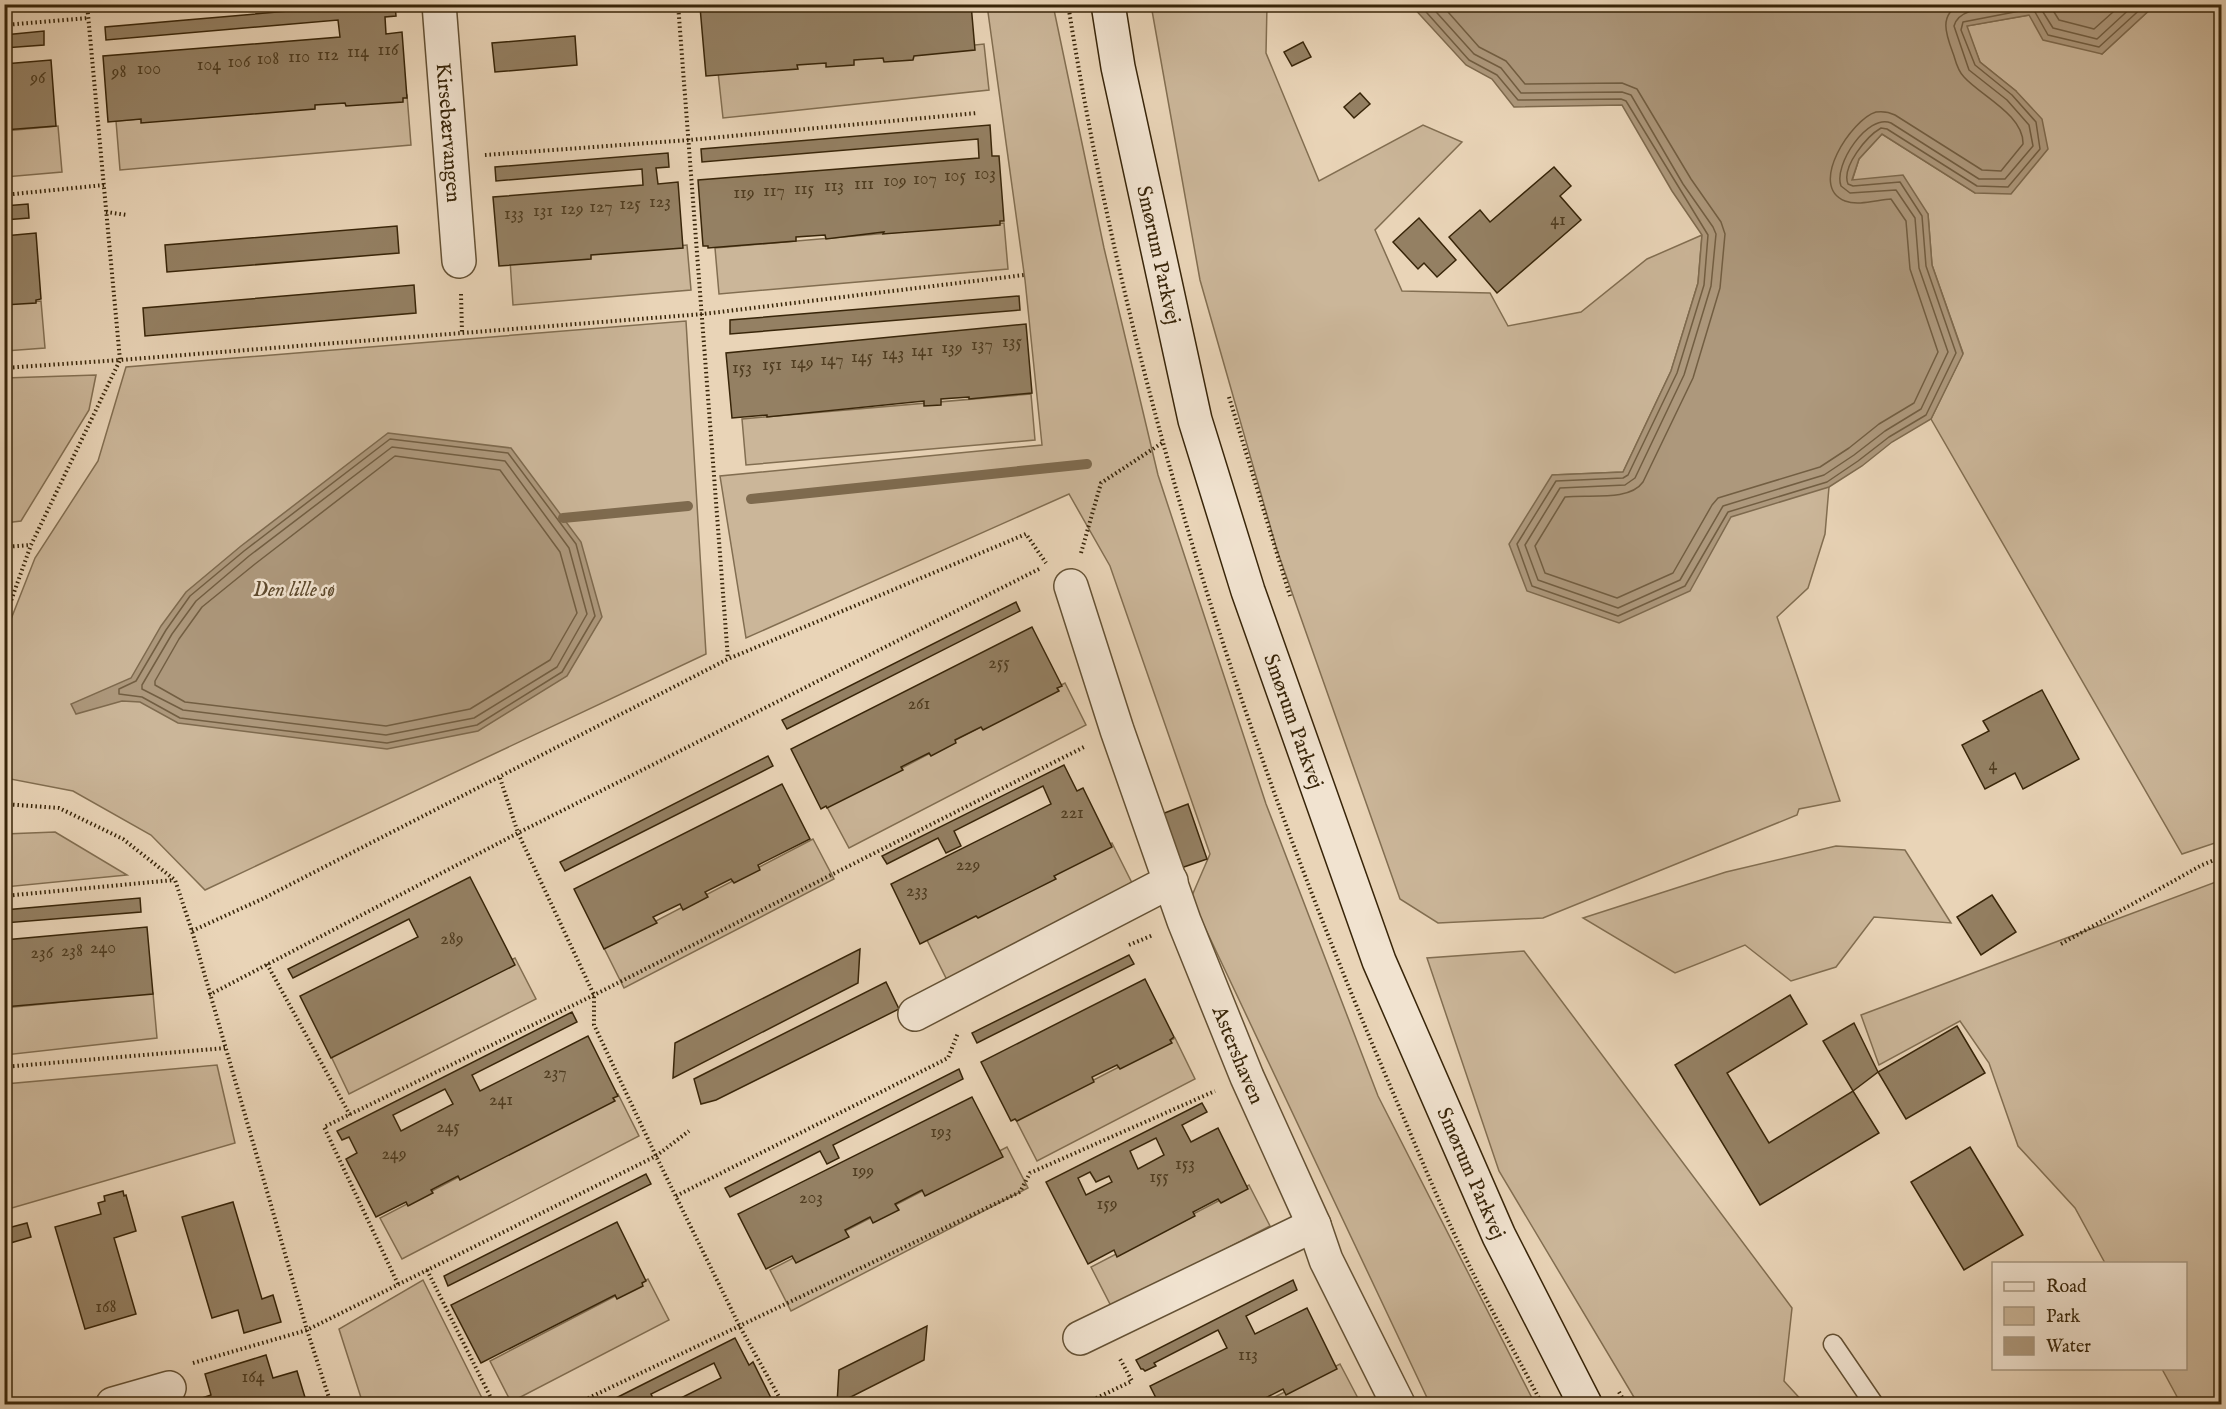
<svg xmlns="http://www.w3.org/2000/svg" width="2226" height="1409" font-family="'IM FELL English',serif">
<rect width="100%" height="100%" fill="#e9d4b7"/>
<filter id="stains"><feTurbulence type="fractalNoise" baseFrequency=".00333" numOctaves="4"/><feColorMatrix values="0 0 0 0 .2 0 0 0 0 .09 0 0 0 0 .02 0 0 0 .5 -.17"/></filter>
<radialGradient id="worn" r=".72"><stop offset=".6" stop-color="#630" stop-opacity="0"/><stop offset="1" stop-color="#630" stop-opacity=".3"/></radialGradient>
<g fill="#cbb699" stroke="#826e51" stroke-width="1.5">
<path d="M 987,5 L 1053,5 L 1104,248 L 1158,475 L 1266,804 L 1378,1096 L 1535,1404 L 1430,1404 L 1191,898 L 1210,854 L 1110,566 L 1069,494 L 746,638 L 720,476 L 1042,445 L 1025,280 Z"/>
<path d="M 1151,5 L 1267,5 L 1266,53 L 1319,181 L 1423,125 L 1462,142 L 1375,230 L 1402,291 L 1490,293 L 1508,326 L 1581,312 L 1647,259 L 1702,235 L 1698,283 L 1671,371 L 1623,472 L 1552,475 L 1696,511 L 1820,470 L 1829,487 L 1825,534 L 1808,588 L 1777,617 L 1840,801 L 1799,809 L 1797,815 L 1543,918 L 1438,923 L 1400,899 L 1277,550 L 1200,280 Z"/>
<path d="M 2155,5 L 2221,5 L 2221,841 L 2182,854 L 1931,419 L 1963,353 L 1932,265 L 1928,214 L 1852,181 L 1859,159 L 1882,134 L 1975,193 L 2016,91 L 1980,62 L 1966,26 L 2030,15 L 2102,54 Z"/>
<path d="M 984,44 L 989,90 L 723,118 L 718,72 Z"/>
<path d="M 407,95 L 411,145 L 120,170 L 116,121 Z"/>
<path d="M 58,126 L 62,172 L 5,177 L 5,131 Z"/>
<path d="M 1004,223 L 1008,269 L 719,294 L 715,248 Z"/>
<path d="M 687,245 L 691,290 L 513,305 L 510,260 Z"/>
<path d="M 41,301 L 45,348 L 5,351 L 5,304 Z"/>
<path d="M 686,321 L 706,654 L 205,890 L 151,835 L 73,791 L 5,778 L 4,637 L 35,558 L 98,461 L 126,367 Z"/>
<path d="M 96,375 L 89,410 L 21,521 L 5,523 L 5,378 Z"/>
<path d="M 1031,394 L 1035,440 L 746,465 L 742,419 Z"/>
<path d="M 1065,683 L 1086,725 L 849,848 L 827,807 Z"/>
<path d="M 55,832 L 127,875 L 5,887 L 5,834 Z"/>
<path d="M 813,839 L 834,879 L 624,988 L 604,948 Z"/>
<path d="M 1112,843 L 1133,885 L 947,980 L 926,938 Z"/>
<path d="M 1836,846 L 1905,850 L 1951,923 L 1874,917 L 1836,967 L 1791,981 L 1745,945 L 1675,973 L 1583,918 L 1726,872 Z"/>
<path d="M 2221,880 L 2221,1404 L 2181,1404 L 2162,1369 L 2186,1368 L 2186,1264 L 2105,1263 L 2075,1208 L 2018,1146 L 1989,1063 L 1960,1021 L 1879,1065 L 1861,1015 Z"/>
<path d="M 1524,951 L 1792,1308 L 1784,1381 L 1805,1404 L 1638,1404 L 1499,1171 L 1427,958 Z"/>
<path d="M 515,958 L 536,999 L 349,1094 L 329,1052 Z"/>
<path d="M 153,993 L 157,1038 L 5,1055 L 4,1008 Z"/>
<path d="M 1175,1038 L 1195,1079 L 1037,1161 L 1016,1120 Z"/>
<path d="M 217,1065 L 235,1143 L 5,1210 L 5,1084 Z"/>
<path d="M 618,1094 L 639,1136 L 402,1259 L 380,1218 Z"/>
<path d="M 1007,1147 L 1028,1188 L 791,1311 L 770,1270 Z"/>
<path d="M 1249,1185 L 1270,1226 L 1112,1308 L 1091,1267 Z"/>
<path d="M 648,1279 L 669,1320 L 511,1402 L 490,1361 Z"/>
<path d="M 423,1280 L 485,1404 L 363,1404 L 339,1329 Z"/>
<path d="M 1340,1364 L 1361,1404 L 1261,1404 Z"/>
</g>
<g fill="#ad987c" stroke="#7e6a4e" stroke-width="1.5">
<path d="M 1411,5 L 2155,5 L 2102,54 L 2043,40 L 2029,15 L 1967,26 L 1980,62 L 2016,91 L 2042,119 L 2048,149 L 2011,194 L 1975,193 L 1882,134 L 1859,159 L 1852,180 L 1903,175 L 1928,214 L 1932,265 L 1963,354 L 1931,419 L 1892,442 L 1862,466 L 1829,487 L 1731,517 L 1690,591 L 1619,623 L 1527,591 L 1509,544 L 1552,475 L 1623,472 L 1671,371 L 1698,283 L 1702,235 L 1672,191 L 1622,105 L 1514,107 L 1492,79 L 1466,65 Z"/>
<path d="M 388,433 L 511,448 L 581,542 L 602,617 L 567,676 L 478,731 L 387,749 L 178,723 L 140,702 L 122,701 L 76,714 L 71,704 L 131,678 L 161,626 L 186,592 L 241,546 Z"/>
</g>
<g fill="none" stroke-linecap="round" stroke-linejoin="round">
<g stroke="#725e42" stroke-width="1.5">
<path d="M 1419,4 L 1469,60 L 1497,75 L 1518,100 L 1621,99 L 1626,101 L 1708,235 L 1704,285 L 1677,373 L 1628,475 L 1623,478 L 1556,481 L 1517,544 L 1532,586 L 1618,616 L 1685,586 L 1728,512 L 1827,482 L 1858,461 L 1889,437 L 1926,415 L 1956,353 L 1926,266 L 1922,216 L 1900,182 L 1853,186 L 1848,184 C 1841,167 1867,136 1881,128 L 1887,129 L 1977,186 L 2008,187 L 2040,149 L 2036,122 L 2012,95 L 1975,65 L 1961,30 L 1963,22 L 2030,9 L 2035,12 L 2048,35 L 2099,47 L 2146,4"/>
<path d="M 1429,4 L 1474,54 L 1501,68 L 1521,93 L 1622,92 L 1631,95 L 1683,184 L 1713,227 L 1716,234 L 1711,286 L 1684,375 L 1635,478 L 1625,485 L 1560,488 L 1525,545 L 1538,580 L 1618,608 L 1680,580 L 1723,506 L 1824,475 L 1854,455 L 1885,431 L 1921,409 L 1948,352 L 1919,268 L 1915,218 L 1896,190 L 1850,193 L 1841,186 C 1833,165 1868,113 1891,123 L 1979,179 L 2005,179 L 2033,146 L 2029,125 L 2007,100 L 1969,70 L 1954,26 C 1959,6 1994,8 2011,4"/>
<path d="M 1441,4 L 1479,47 L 1506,61 L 1525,84 L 1622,83 L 1637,89 L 1691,179 L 1721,222 L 1725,234 L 1720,288 L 1693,378 L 1643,482 C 1629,502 1588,494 1565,497 L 1535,546 L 1545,573 L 1617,598 L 1673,573 L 1712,505 L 1718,498 L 1820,467 L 1849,448 L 1879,424 L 1914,403 L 1938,352 L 1910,269 L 1906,221 L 1891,199 C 1877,200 1858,206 1845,201 C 1807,186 1852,119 1876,112 C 1883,111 1889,112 1895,115 L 1982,170 L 2001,171 L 2023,144 C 2024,115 1981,96 1964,77 C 1958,71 1956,63 1954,56 C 1947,37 1937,15 1961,4"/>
<path d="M 2038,4 L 2053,28 L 2097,39 L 2135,4"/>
<path d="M 2049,4 L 2059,20 L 2094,29 L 2122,4"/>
<path d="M 390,439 L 508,453 L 576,544 L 595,616 L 562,672 L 477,725 L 387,743 L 180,718 L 142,697 L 119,694 L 119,689 L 136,681 L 166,630 L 190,596 L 244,551 Z"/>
<path d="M 392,447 L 505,461 L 569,548 L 587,614 L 557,667 L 474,718 L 386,735 L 183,710 L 142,689 L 142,685 L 172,634 L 196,601 L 249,556 Z"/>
<path d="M 395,456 L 500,470 L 560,552 L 577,613 L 550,660 L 470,709 L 386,726 L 185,702 L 155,685 L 155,681 L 179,639 L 202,607 L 255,564 Z"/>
</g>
<g stroke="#7e6a4e" stroke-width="10">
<path d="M 751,499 L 1087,464"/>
<path d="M 563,518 L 688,506"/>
</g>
</g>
<g fill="#948063" stroke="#382509" stroke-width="1.5" fill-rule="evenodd">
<path d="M 370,4 L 395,4 L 396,16 L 385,17 L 386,34 L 402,32 L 407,98 L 403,98 L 403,102 L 346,106 L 345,103 L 315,105 L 315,109 L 141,123 L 141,119 L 108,122 L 103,56 L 340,37 L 338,20 L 106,40 L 105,27 Z"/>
<path d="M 482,4 L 578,4 L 482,11 Z"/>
<path d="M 736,4 L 971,4 L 975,50 L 914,56 L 913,60 L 884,62 L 883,58 L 854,60 L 854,65 L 826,67 L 826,63 L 797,65 L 798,69 L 706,76 L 700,7 Z"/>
<path d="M 44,31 L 44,45 L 4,48 L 4,35 Z"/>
<path d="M 575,36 L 577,65 L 495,72 L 492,43 Z"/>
<path d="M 1303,42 L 1311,57 L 1292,66 L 1284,52 Z"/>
<path d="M 51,60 L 56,126 L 4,130 L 4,64 Z"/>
<path d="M 1360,93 L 1370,104 L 1354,118 L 1344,107 Z"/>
<path d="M 990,125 L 992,156 L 999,156 L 1004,221 L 1000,221 L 1000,225 L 883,234 L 884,232 L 826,239 L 825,235 L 796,237 L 796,241 L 708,248 L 708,246 L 703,246 L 698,180 L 979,158 L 978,139 L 702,162 L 701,149 Z"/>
<path d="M 668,153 L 669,167 L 656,168 L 658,184 L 678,182 L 683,248 L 591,255 L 591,259 L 499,266 L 493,197 L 643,185 L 642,169 L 496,181 L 495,167 Z"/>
<path d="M 1554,167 L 1571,186 L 1560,196 L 1581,220 L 1497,293 L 1449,237 L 1480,210 L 1490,222 Z"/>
<path d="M 28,204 L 29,218 L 4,220 L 4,206 Z"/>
<path d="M 1419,218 L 1456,260 L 1437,277 L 1424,263 L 1418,269 L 1393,242 Z"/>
<path d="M 397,226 L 399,253 L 167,272 L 165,245 Z"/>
<path d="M 36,233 L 41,299 L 36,300 L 36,303 L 4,305 L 4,236 Z"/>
<path d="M 414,285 L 416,313 L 145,336 L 143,308 Z"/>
<path d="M 1019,296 L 1020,310 L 730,334 L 730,320 Z"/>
<path d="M 1026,324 L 1032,393 L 969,399 L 969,397 L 941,399 L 941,405 L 924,406 L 924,401 L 767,417 L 767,415 L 732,418 L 726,353 Z"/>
<path d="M 1016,602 L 1020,611 L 787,729 L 782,720 Z"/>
<path d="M 1032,627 L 1062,686 L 1057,688 L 1059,691 L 983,730 L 981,727 L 955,740 L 956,743 L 931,756 L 929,753 L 901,767 L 903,770 L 827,808 L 826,806 L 821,809 L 791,749 Z"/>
<path d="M 2042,690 L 2079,759 L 2023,789 L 2015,773 L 1985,789 L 1962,745 L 1989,731 L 1983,721 Z"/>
<path d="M 768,756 L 773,766 L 565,871 L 560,862 Z"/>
<path d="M 1064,765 L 1077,791 L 1083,788 L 1112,847 L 1054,876 L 1056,879 L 978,918 L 976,916 L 920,944 L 891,884 L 1051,804 L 1043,786 L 954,831 L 961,846 L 946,853 L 938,838 L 887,864 L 882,856 Z"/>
<path d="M 782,784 L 810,839 L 758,865 L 760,870 L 734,883 L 731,879 L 705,892 L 708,897 L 683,910 L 680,904 L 653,917 L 657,923 L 604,949 L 574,889 Z"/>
<path d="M 1188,804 L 1207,859 L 1181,868 L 1162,814 Z"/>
<path d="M 470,877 L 515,965 L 331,1058 L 300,996 L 418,937 L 409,919 L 293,978 L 288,969 Z"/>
<path d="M 1992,895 L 2016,932 L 1981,955 L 1957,917 Z"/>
<path d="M 140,898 L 141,912 L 4,923 L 4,910 Z"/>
<path d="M 147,927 L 153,994 L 4,1007 L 4,940 Z"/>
<path d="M 860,949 L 858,983 L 673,1078 L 675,1043 Z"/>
<path d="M 1129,955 L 1134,964 L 977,1043 L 972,1033 Z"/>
<path d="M 1145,979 L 1174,1037 L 1170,1040 L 1172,1043 L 1120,1069 L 1117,1065 L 1092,1077 L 1094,1082 L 1017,1121 L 1015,1119 L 1011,1121 L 981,1062 Z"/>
<path d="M 886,982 L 899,1009 L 716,1100 L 701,1104 L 694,1079 Z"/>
<path d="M 1790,995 L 1807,1024 L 1727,1073 L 1769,1143 L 1853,1091 L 1879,1133 L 1760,1205 L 1675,1065 Z"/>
<path d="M 572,1012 L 577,1022 L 472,1075 L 480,1091 L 588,1036 L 618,1096 L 613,1098 L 615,1101 L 460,1180 L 458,1176 L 431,1190 L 433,1193 L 408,1206 L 406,1202 L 376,1217 L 346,1159 L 357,1153 L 349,1137 L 342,1140 L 337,1131 ZM 445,1089 L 453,1104 L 401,1131 L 393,1115 Z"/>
<path d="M 1854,1023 L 1878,1072 L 1853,1091 L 1823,1041 Z"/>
<path d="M 1957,1026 L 1985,1073 L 1906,1119 L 1878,1072 Z"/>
<path d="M 959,1069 L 963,1079 L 833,1145 L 839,1158 L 827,1164 L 820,1151 L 730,1197 L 725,1188 Z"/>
<path d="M 972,1097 L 1003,1157 L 925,1196 L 922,1190 L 895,1204 L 899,1210 L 873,1223 L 870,1217 L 845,1230 L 849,1237 L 796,1263 L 792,1256 L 766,1269 L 738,1214 Z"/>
<path d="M 1202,1103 L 1207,1112 L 1182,1125 L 1191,1142 L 1218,1128 L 1248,1189 L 1221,1203 L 1218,1199 L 1193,1212 L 1195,1216 L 1117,1257 L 1114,1250 L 1088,1264 L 1046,1182 ZM 1156,1138 L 1164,1155 L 1138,1169 L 1130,1151 ZM 1090,1172 L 1096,1182 L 1109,1176 L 1112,1182 L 1086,1195 L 1078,1178 Z"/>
<path d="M 1970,1147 L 2023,1235 L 1964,1270 L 1911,1182 Z"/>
<path d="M 646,1174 L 651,1184 L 448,1286 L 444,1276 Z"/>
<path d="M 123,1191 L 124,1196 L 126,1195 L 136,1231 L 114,1238 L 136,1314 L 85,1329 L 55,1227 L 101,1214 L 98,1203 L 105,1201 L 104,1196 Z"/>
<path d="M 233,1202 L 262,1299 L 273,1295 L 281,1322 L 244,1333 L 238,1310 L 212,1318 L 182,1217 Z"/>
<path d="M 617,1222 L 646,1281 L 642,1283 L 643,1286 L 617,1299 L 615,1295 L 481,1363 L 451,1305 Z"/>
<path d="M 27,1223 L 31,1237 L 7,1244 L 4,1229 Z"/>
<path d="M 1293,1280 L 1297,1290 L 1246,1316 L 1255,1334 L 1307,1308 L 1337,1369 L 1286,1395 L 1283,1389 L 1256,1403 L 1256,1404 L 1159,1404 L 1150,1386 L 1227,1348 L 1218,1330 L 1154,1363 L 1156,1366 L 1145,1371 L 1143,1369 L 1141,1369 L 1136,1360 Z"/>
<path d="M 927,1326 L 924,1360 L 837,1404 L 839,1370 Z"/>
<path d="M 735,1338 L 749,1365 L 753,1362 L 774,1404 L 669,1404 L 721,1378 L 714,1363 L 651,1394 L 656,1404 L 644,1404 L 641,1399 L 630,1404 L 604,1404 Z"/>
<path d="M 266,1355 L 273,1378 L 297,1371 L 307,1404 L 201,1404 L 199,1399 L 211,1395 L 205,1374 Z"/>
</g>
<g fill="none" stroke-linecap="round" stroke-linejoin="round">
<defs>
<path id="lane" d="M 1833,1344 L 1874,1404"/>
<g id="street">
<path id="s1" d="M 439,4 L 459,261"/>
<path id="s2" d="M 1071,586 L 1117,730 L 1184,921 L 1247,1077 L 1314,1225 L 1326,1260 L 1398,1404"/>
<path d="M 915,1014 L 1171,881"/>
<path d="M 1080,1338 L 1314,1225"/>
<path d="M 113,1404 L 169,1388"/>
</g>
<g id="secondary">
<path id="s3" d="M 1108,4 L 1118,67 L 1195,420 L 1248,591 L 1379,961 L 1499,1236 L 1585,1404"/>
</g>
</defs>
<use href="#lane" stroke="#645134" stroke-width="21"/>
<use href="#street" stroke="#645134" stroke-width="36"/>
<use href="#secondary" stroke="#382509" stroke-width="36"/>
<g stroke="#382509" stroke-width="4" stroke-dasharray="1.5 3" stroke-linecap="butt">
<path d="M 678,4 L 728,659"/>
<path d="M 1068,4 C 1127,378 1242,741 1391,1088 C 1414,1141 1435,1194 1460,1246 C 1485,1300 1515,1352 1542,1404"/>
<path d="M 4,25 L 89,18"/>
<path d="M 485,155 L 689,140 L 977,113"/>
<path d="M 4,195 L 104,185"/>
<path d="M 106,212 L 127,215"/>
<path d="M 461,294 L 462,332"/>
<path d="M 4,368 L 120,360 L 87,4"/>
<path d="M 1229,397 L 1290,596"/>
<path d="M 4,547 L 31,545"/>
<path d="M 1081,553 L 1101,483 L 1162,443"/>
<path d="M 4,626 L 7,612 L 31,545 L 120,360 L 703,314 L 1024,275"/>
<path d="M 500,778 L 518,833 L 594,995 L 594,1025 L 656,1156 L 740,1327 L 783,1404"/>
<path d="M 4,804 L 59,808 L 123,839 L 175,880 L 192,931 L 307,1330 L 331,1404"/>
<path d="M 4,896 L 174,880"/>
<path d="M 192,931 L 262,899 L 728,659 L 1026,534 L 1046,563"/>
<path d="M 2061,944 L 2202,865 L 2222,857"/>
<path d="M 1129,945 L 1153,935"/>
<path d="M 267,964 L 350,1115"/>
<path d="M 209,995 L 518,833 L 1041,568"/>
<path d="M 4,1067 L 225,1048"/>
<path d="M 676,1196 L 948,1058 L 958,1033"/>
<path d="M 427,1270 L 494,1404"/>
<path d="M 398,1284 L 324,1127 L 594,995 L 1086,746"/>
<path d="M 193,1363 L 307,1330 L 656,1156 L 689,1131"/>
<path d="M 1619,1392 L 1626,1404"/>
<path d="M 576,1404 L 1020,1192 L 1030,1173 L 1215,1091"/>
<path d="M 1084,1404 L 1132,1381 L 1119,1357"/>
</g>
<use href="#lane" stroke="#f1e3d0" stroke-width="18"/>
<use href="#street" stroke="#f1e3d0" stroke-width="33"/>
<use href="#secondary" stroke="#f1e3d0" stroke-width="33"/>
</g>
<g text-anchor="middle" stroke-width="5" stroke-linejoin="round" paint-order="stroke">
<g font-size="18" fill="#4f3c20">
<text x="388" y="55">116</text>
<text x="358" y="57">114</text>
<text x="328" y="60">112</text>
<text x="299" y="62">110</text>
<text x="268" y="64">108</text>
<text x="239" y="67">106</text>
<text x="209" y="70">104</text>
<text x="149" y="74">100</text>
<text x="119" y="77">98</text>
<text x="38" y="83">96</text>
<text x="985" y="179">103</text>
<text x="955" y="181">105</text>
<text x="925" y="184">107</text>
<text x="895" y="186">109</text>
<text x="864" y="189">111</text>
<text x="834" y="191">113</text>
<text x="804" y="194">115</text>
<text x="774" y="196">117</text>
<text x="744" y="198">119</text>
<text x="660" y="207">123</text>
<text x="630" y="209">125</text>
<text x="601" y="212">127</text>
<text x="572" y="214">129</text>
<text x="543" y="216">131</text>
<text x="514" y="219">133</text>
<text x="1558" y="225">41</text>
<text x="1012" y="347">135</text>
<text x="982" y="350">137</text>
<text x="952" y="353">139</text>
<text x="922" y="356">141</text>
<text x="893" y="359">143</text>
<text x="862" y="362">145</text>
<text x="832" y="365">147</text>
<text x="802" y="368">149</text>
<text x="772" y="370">151</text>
<text x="742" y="373">153</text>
<text x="999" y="668">255</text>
<text x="919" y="709">261</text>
<text x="1993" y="770">4</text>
<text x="1072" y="818">221</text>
<text x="968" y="870">229</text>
<text x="917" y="896">233</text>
<text x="452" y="944">289</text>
<text x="103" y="953">240</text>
<text x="72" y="956">238</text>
<text x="42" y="958">236</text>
<text x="555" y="1078">237</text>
<text x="501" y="1105">241</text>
<text x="448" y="1132">245</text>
<text x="941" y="1137">193</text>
<text x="394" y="1159">249</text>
<text x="1185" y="1169">153</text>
<text x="863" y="1176">199</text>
<text x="1159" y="1182">155</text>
<text x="811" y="1203">203</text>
<text x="1107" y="1209">159</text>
<text x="106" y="1312">168</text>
<text x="1248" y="1360">113</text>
<text x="253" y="1382">164</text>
</g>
<g font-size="21" fill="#382509" stroke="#f1e3d0">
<text dy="7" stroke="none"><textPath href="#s1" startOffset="129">Kirsebærvangen</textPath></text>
<text dy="7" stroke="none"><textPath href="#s3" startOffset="256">Smørum Parkvej</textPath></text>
<text dy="7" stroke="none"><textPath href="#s3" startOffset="742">Smørum Parkvej</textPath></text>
<text dy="7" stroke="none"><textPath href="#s2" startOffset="498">Astershaven</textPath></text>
<text dy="7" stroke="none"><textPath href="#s3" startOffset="1228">Smørum Parkvej</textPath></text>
</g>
<g font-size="21" font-style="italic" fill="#5d492d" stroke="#f1e3d0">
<text x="294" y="596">Den lille sø</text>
</g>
</g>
<rect width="2226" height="1409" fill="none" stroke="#e9d4b7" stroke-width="24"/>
<rect x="6" y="6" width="2214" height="1397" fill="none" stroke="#382509" stroke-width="3"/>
<rect x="12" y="12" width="2202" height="1385" fill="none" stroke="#382509" stroke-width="1.5"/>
<rect x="1992" y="1262" width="195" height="108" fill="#f1e3d0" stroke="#a79780" stroke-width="1.5"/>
<rect x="2004" y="1282" width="30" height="9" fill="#f1e3d0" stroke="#a79780" stroke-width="1.5"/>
<text x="2046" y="1292" font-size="18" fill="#382509">Road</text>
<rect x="2004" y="1307" width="30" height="18" fill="#cbb699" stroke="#a79780" stroke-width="1.5"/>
<text x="2046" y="1322" font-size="18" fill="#382509">Park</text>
<rect x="2004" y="1337" width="30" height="18" fill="#ad987c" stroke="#a79780" stroke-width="1.5"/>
<text x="2046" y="1352" font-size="18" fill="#382509">Water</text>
<rect width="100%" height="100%" filter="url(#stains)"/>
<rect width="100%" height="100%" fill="url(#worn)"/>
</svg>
